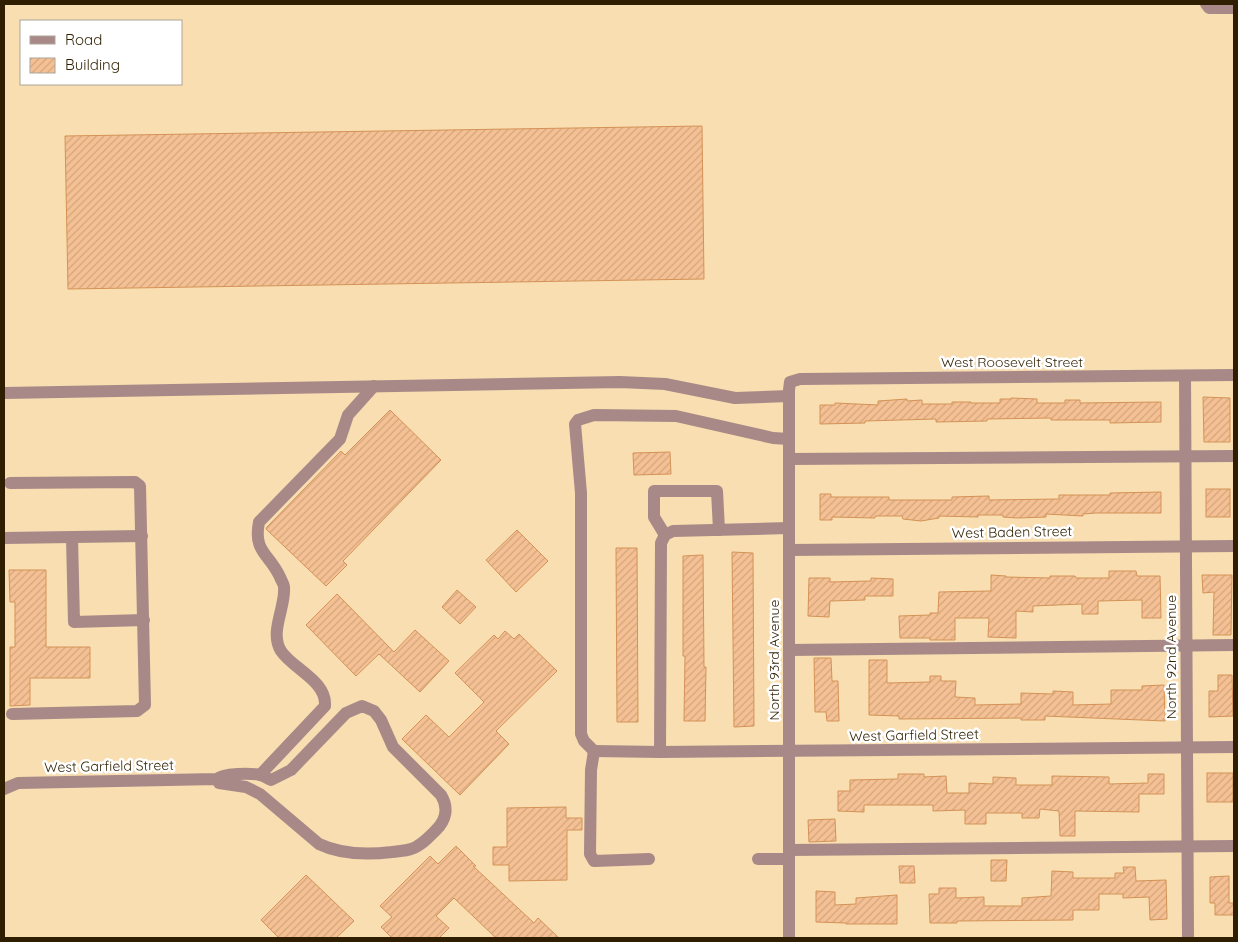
<svg xmlns="http://www.w3.org/2000/svg" width="1238" height="942" font-family="Quicksand,sans-serif">
<defs>
<pattern id="building-hatch" width="6" height="6" patternUnits="userSpaceOnUse" patternTransform="scale(1.25)"><rect width="6" height="6" fill="#f5c194"/><path d="M-1 1l2-2M0 6l6-6M5 7l2-2" fill="none" stroke="#d2a57e"/></pattern>
</defs>
<rect width="100%" height="100%" fill="#f8deb0"/>
<g fill="url(#building-hatch)" stroke="#d49257">
<path d="M 702,126 L 704,279 L 68,289 L 65,136 Z"/>
<path d="M 1203,397 L 1230,398 L 1230,442 L 1204,442 Z"/>
<path d="M 1011,398 L 1037,399 L 1037,403 L 1065,403 L 1065,400 L 1080,400 L 1080,403 L 1161,402 L 1161,422 L 1110,423 L 1110,420 L 1051,420 L 1051,418 L 987,419 L 987,421 L 936,422 L 936,419 L 865,421 L 865,423 L 820,424 L 820,405 L 835,405 L 835,403 L 878,405 L 878,401 L 907,399 L 907,401 L 922,400 L 922,404 L 952,404 L 952,402 L 971,402 L 971,403 L 1000,403 L 1000,399 L 1011,399 Z"/>
<path d="M 390,410 L 441,460 L 343,561 L 347,565 L 326,586 L 266,529 L 267,527 L 341,451 L 345,455 Z"/>
<path d="M 670,452 L 671,474 L 634,475 L 633,453 Z"/>
<rect x="1206" y="489" width="24" height="28"/>
<path d="M 1161,492 L 1161,513 L 1096,513 L 1083,514 L 1083,516 L 1046,514 L 1046,517 L 1017,518 L 1003,517 L 1003,515 L 978,515 L 978,517 L 939,516 L 939,518 L 921,521 L 903,519 L 902,516 L 875,516 L 875,518 L 832,517 L 832,520 L 820,520 L 820,494 L 831,494 L 831,497 L 889,497 L 889,500 L 952,500 L 952,497 L 989,496 L 989,500 L 1059,499 L 1059,495 L 1110,495 L 1110,493 Z"/>
<path d="M 517,530 L 548,561 L 516,592 L 486,560 Z"/>
<path d="M 616,548 L 637,548 L 638,722 L 617,722 Z"/>
<path d="M 732,552 L 753,553 L 754,726 L 734,727 Z"/>
<path d="M 703,555 L 704,667 L 706,667 L 705,721 L 684,721 L 685,656 L 683,656 L 683,556 Z"/>
<path d="M 9,570 L 46,570 L 46,647 L 90,647 L 90,678 L 30,678 L 30,705 L 10,706 L 10,647 L 15,647 L 15,602 L 10,602 Z"/>
<path d="M 1109,571 L 1136,571 L 1137,576 L 1160,576 L 1161,618 L 1142,618 L 1142,600 L 1098,601 L 1098,614 L 1082,614 L 1082,604 L 1033,606 L 1033,612 L 1016,611 L 1016,638 L 988,637 L 989,618 L 955,618 L 955,640 L 930,640 L 930,638 L 900,638 L 899,616 L 930,615 L 930,613 L 938,613 L 939,592 L 991,591 L 991,575 L 1006,576 L 1006,577 L 1050,578 L 1050,576 L 1075,576 L 1076,578 L 1109,578 Z"/>
<path d="M 1202,575 L 1232,575 L 1231,635 L 1213,635 L 1214,592 L 1203,593 Z"/>
<path d="M 809,578 L 830,578 L 830,582 L 871,581 L 871,578 L 893,579 L 893,596 L 865,596 L 865,600 L 830,601 L 829,617 L 808,616 Z"/>
<path d="M 457,590 L 476,607 L 460,624 L 442,607 Z"/>
<path d="M 337,594 L 394,652 L 415,630 L 449,661 L 420,692 L 379,654 L 356,676 L 306,625 Z"/>
<path d="M 505,631 L 514,639 L 519,634 L 557,671 L 496,731 L 509,744 L 460,795 L 402,739 L 426,715 L 449,737 L 484,702 L 455,673 L 494,635 L 498,639 Z"/>
<path d="M 814,658 L 831,658 L 832,681 L 838,681 L 839,721 L 827,721 L 826,712 L 815,712 Z"/>
<path d="M 869,660 L 887,660 L 887,683 L 930,682 L 930,676 L 941,676 L 941,681 L 956,681 L 955,697 L 975,698 L 975,705 L 1021,704 L 1021,693 L 1053,694 L 1053,691 L 1073,692 L 1073,705 L 1111,704 L 1111,690 L 1142,690 L 1142,686 L 1164,685 L 1165,721 L 1045,716 L 1045,720 L 1021,720 L 1021,718 L 899,719 L 899,716 L 869,715 Z"/>
<path d="M 1218,675 L 1232,675 L 1233,716 L 1209,717 L 1209,691 L 1218,691 Z"/>
<rect x="1207" y="773" width="26" height="29"/>
<path d="M 898,774 L 924,774 L 924,777 L 946,776 L 947,793 L 969,793 L 969,783 L 993,784 L 993,777 L 1016,778 L 1016,785 L 1052,785 L 1052,776 L 1109,777 L 1109,784 L 1148,783 L 1148,774 L 1164,774 L 1164,794 L 1139,794 L 1139,812 L 1075,811 L 1075,836 L 1060,836 L 1059,811 L 1040,809 L 1039,818 L 1022,818 L 1022,813 L 986,813 L 986,824 L 965,824 L 965,810 L 933,811 L 933,805 L 864,805 L 864,812 L 838,811 L 838,791 L 850,791 L 850,780 L 898,779 Z"/>
<path d="M 566,807 L 566,818 L 582,818 L 582,830 L 567,830 L 567,880 L 509,881 L 509,865 L 493,865 L 493,847 L 507,847 L 507,808 Z"/>
<path d="M 835,819 L 836,841 L 809,842 L 808,820 Z"/>
<path d="M 456,846 L 476,866 L 473,866 L 534,923 L 538,918 L 559,938 L 496,938 L 454,898 L 436,916 L 449,928 L 439,938 L 392,938 L 381,927 L 392,917 L 380,906 L 430,856 L 438,864 Z"/>
<path d="M 991,860 L 1007,860 L 1006,881 L 991,881 Z"/>
<path d="M 899,866 L 914,866 L 915,883 L 900,883 Z"/>
<path d="M 1123,867 L 1135,867 L 1136,881 L 1166,880 L 1167,919 L 1150,920 L 1149,897 L 1123,898 L 1123,894 L 1099,894 L 1099,910 L 1073,910 L 1073,920 L 957,921 L 957,923 L 930,923 L 929,894 L 939,894 L 939,888 L 956,888 L 956,898 L 984,897 L 984,906 L 1022,906 L 1022,898 L 1051,896 L 1052,871 L 1073,872 L 1073,878 L 1115,878 L 1115,873 L 1124,873 Z"/>
<path d="M 306,875 L 354,921 L 336,938 L 279,938 L 261,920 Z"/>
<path d="M 1229,876 L 1229,903 L 1234,903 L 1234,915 L 1215,915 L 1215,903 L 1210,903 L 1210,877 Z"/>
<path d="M 816,891 L 835,892 L 835,905 L 856,904 L 856,898 L 897,895 L 897,924 L 846,924 L 846,923 L 816,922 Z"/>
</g>
<g fill="none" stroke-linecap="round" stroke-linejoin="round">
<g stroke="#a88988" stroke-width="12">
<path d="M 1206,4 L 1209,8 L 1234,8"/>
<path d="M 1185,376 L 1188,938"/>
<path d="M 4,393 L 620,382 L 665,384 L 735,398 L 789,396"/>
<path d="M 789,459 L 1234,456"/>
<path d="M 10,483 L 135,482 L 140,486 L 145,705 L 137,711 L 12,714"/>
<path d="M 665,535 L 654,517 L 654,491 L 717,491 L 719,530"/>
<path d="M 72,537 L 74,622 L 144,620"/>
<path d="M 4,538 L 142,536"/>
<path d="M 789,550 L 1234,546"/>
<path d="M 789,650 L 1234,645"/>
<path d="M 594,751 L 660,752 L 1234,747"/>
<path d="M 594,751 L 584,741 L 581,734 L 581,493 L 575,424 L 578,420 L 594,415 L 676,416 L 773,438 L 789,439"/>
<path d="M 594,751 L 591,770 L 590,854 L 594,861 L 649,859"/>
<path d="M 660,752 L 661,543 L 665,535 L 673,531 L 789,528"/>
<path d="M 260,775 L 325,706 C 327,681 293,669 281,651 C 269,632 286,607 284,587 C 284,584 281,580 280,577 C 269,553 253,552 259,522 L 340,439 L 348,415 L 374,386"/>
<path d="M 4,789 L 18,783 L 217,779 C 223,773 251,773 260,775 C 264,776 267,778 271,780 L 291,770 L 346,713 L 362,706 L 374,711 L 381,720 L 393,747 L 441,795 C 449,808 446,820 436,830 C 429,837 421,846 411,849 C 405,851 398,851 392,852 C 367,855 342,855 319,844 L 260,794 L 246,787 L 219,783 L 217,779"/>
<path d="M 789,850 L 1234,846"/>
<path d="M 758,859 L 789,859"/>
<path d="M 789,938 L 789,390 L 790,382 L 800,379 L 1234,375"/>
</g>
</g>
<g text-anchor="middle" stroke-width="5" stroke-linejoin="round" paint-order="stroke">
<g font-size="14" fill="#2f1f00" stroke="#fff">
<text x="1012" y="367">West Roosevelt Street</text>
<text transform="translate(1012 532) rotate(-1)" y="5">West Baden Street</text>
<text transform="translate(1171 657) rotate(-90)" y="5">North 92nd Avenue</text>
<text transform="translate(774 660) rotate(-90)" y="5">North 93rd Avenue</text>
<text transform="translate(914 735) rotate(-1)" y="5">West Garfield Street</text>
<text transform="translate(109 766) rotate(-1)" y="5">West Garfield Street</text>
</g>
</g>
<rect width="1238" height="942" fill="none" stroke="#2f1f00" stroke-width="10"/>
<rect x="20" y="20" width="162" height="65" fill="#ffffff" stroke="#aca599"/>
<rect x="30" y="36" width="25" height="8" fill="#a88988" stroke="#aca599"/>
<text x="65" y="45" font-size="15" fill="#2f1f00">Road</text>
<rect x="30" y="58" width="25" height="15" fill="url(#building-hatch)" stroke="#aca599"/>
<text x="65" y="70" font-size="15" fill="#2f1f00">Building</text>
</svg>
